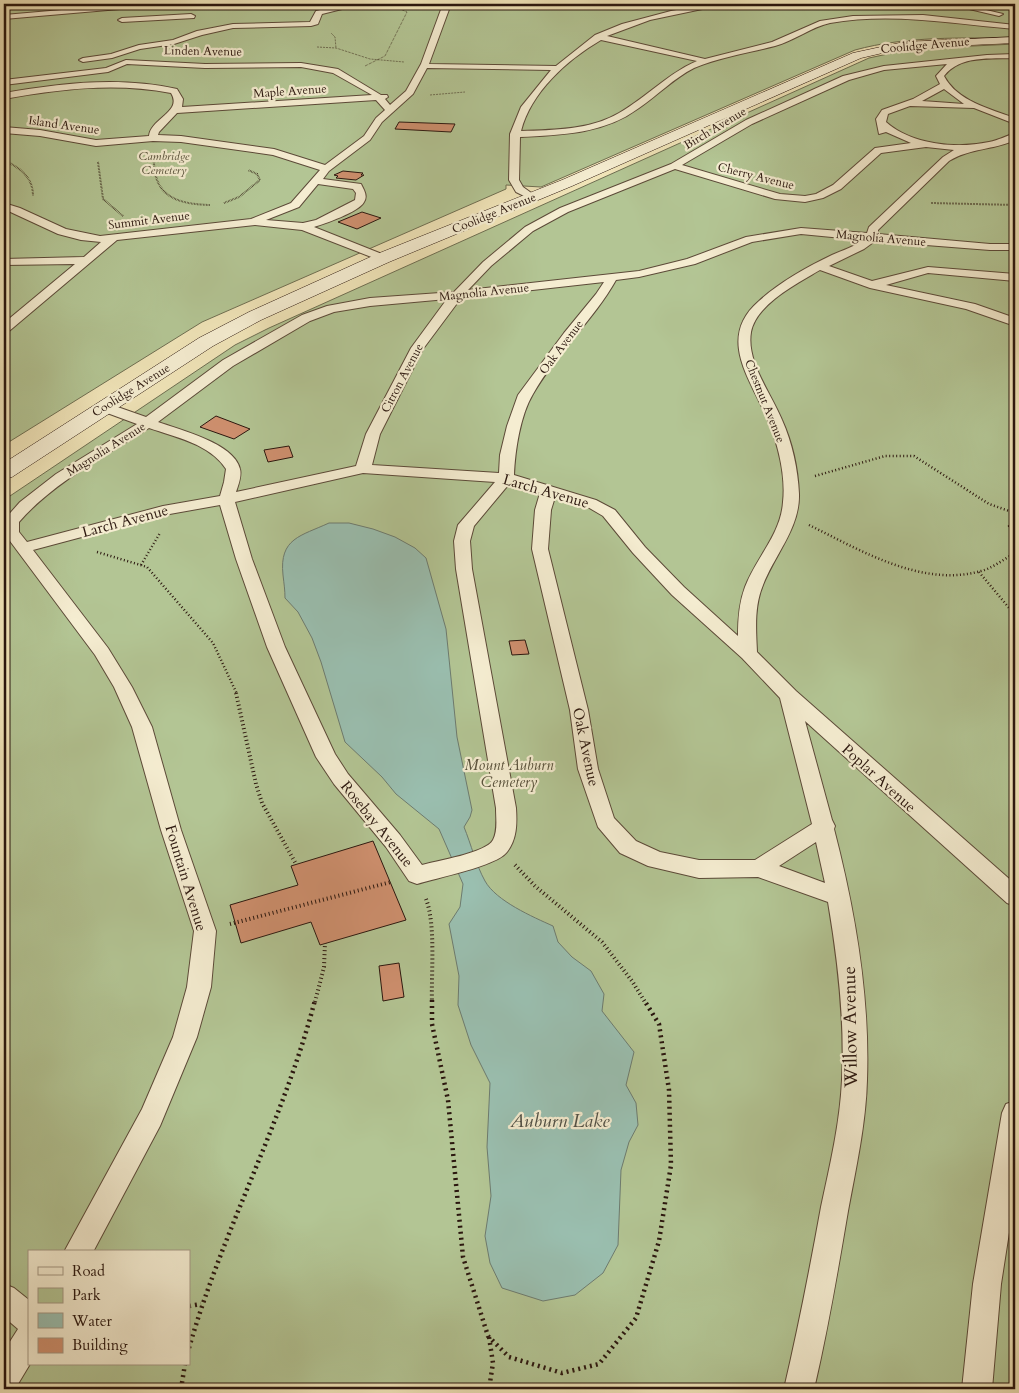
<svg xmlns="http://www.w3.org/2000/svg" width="1019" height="1393" font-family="Cardo,serif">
<rect width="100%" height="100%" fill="#f0e4b8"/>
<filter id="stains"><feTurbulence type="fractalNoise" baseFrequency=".004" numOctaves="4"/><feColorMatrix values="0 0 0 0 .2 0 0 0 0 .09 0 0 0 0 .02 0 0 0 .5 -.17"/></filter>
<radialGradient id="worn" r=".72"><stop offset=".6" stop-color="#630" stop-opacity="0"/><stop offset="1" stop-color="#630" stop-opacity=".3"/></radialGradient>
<g fill="#b3c594" stroke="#6e6e51" fill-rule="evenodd">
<path d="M 4,4 L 1015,4 L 1015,38 C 962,38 906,36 855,50 L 541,187 L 506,185 L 506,189 L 202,322 L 4,445 Z"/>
<path d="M 1015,44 L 1015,1389 L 4,1389 L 4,500 L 235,345 L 269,328 L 869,58 L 911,49 ZM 29,1252 L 189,1252 L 189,1364 L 29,1364 Z"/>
</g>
<path fill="#9abfb0" stroke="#6d7b6f" d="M 329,523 L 349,523 L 373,529 L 395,537 L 415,548 L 426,558 L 446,629 L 457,737 L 472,810 L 470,817 L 464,827 C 471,844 476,865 485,881 C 496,901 533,917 553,926 L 558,942 L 572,957 L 591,971 L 604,994 L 602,1011 L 634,1052 L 626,1085 L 636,1103 L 638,1125 L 629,1142 L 621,1170 L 618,1245 L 603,1273 L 575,1295 L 543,1301 L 502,1288 L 490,1263 L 485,1236 L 491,1196 L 487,1147 L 490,1083 L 471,1045 L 458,1005 L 459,976 L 449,924 L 460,907 L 463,884 L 439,829 L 396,794 L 382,777 L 345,742 L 321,662 L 312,638 L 298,612 L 285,598 C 285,590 284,584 283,575 C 279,538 301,536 329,523 Z"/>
<g fill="#cf906f" stroke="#2a160e">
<path d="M 399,122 L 455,124 L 451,132 L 395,129 Z"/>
<path d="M 343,171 L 363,173 L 361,175 L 364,175 L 356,180 L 336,178 L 338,176 L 334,175 Z"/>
<path d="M 362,212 L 381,218 L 357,229 L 338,222 Z"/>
<path d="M 216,416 L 250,429 L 234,439 L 200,427 Z"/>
<path d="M 289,446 L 293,457 L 268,462 L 264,450 Z"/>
<path d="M 525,640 L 529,654 L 512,655 L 509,641 Z"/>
<path d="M 373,841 L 406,920 L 320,945 L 311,922 L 241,943 L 230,905 L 298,885 L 291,866 Z"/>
<path d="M 399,963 L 404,997 L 383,1001 L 379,966 Z"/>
</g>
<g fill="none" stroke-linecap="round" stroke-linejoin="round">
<defs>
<g id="lane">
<path d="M 131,4 L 251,4 L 247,6 L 131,8 L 4,19 L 4,15 Z"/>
<path d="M 346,4 L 362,4 L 322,14 L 318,24 L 311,26 L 233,28 L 202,35 L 174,44 L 140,49 L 112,58 L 83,62 L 79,60 L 83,58 L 111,54 L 139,45 L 173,40 L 197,31 L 233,24 L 310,22 L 316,11 Z"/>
<path d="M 443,4 L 451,4 L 429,64 L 556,66 L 595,35 L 622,24 L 671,11 L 711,4 L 726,4 L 650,20 L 607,36 L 705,59 L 772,42 L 820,21 L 853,16 L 923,15 L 1015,25 L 1015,29 C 954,24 892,12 830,23 C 811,27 794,41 775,46 C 748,53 720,57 694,68 C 674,78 658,95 639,108 C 604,134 562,135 520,137 L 519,180 L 523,187 L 537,197 L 532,200 L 516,192 L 509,180 L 510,134 L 521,107 L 551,70 L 427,68 L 413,94 L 382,122 L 370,140 L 329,171 L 323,179 L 361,184 C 364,190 368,196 364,202 C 359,212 324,224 314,227 L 387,256 L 389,258 L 387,260 L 379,260 L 302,230 L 255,225 L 117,240 L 8,332 L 4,333 L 4,323 L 75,264 L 4,265 L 4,259 L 84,257 L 101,242 L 81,240 L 58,234 L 4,209 L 4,203 L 20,208 L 66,229 L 100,236 L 251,219 L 291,203 L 320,170 L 273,155 L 181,142 L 153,141 L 96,146 L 40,136 L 4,133 L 4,127 L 40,130 L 96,140 L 149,136 C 151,118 183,112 171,93 C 115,82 60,89 4,99 L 4,93 C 61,83 120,76 177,89 L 183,99 L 182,107 L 372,95 L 333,73 L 301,67 L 205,68 L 127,64 L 108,72 L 4,85 L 4,80 L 106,68 L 126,60 L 205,64 L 301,63 L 338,69 L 381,95 L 387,95 L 388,97 L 385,99 L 390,105 L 406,91 L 421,64 ZM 601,40 L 697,61 C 667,74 647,97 619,113 C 590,130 554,130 521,131 C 531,92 567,60 601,40 ZM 376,100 L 385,110 L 376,118 L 364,136 L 325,165 L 274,149 L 181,136 L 158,135 L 159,132 L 177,113 ZM 318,184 L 353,189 L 356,193 L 355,200 L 316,220 L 303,223 L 266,220 L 299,207 Z"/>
<path d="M 948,4 L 961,4 L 1003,14 L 999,16 Z"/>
<path d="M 191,14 L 195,16 L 194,18 L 122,22 L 118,20 L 122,18 Z"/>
<path d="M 1015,54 L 1015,58 C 991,59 960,55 944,76 C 957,101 990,109 1015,118 L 1015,124 L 974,108 L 910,106 L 888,114 L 886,122 C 912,145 957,149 989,142 C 999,140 1006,136 1015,133 L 1015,140 C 994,150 970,148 949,161 L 878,230 L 878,234 L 990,244 L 1015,244 L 1015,250 L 990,250 L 875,241 L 864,249 L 829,266 L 872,281 L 928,267 L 1015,274 L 1015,281 L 928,273 L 886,285 L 975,304 L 1015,318 L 1015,326 L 966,309 L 870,288 L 820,270 C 798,283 756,304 751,332 C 746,362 771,393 782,420 C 792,442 798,470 799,494 C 800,528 775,554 763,585 C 754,606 756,630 757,652 L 796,691 L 1015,884 L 1015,906 L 1007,903 L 805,721 L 832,820 L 835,826 L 834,829 C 855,910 870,995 867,1080 C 866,1123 856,1168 848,1211 C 838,1270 828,1330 814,1389 L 784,1389 C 798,1329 810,1268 821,1207 C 830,1165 840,1123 842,1080 C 845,1021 838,961 828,902 L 758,877 L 699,878 L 648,866 L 620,853 L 598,827 L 578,769 L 570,710 L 532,549 L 535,510 L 540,493 L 509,484 L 474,526 L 470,541 L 472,569 L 516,808 C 517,824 517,839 507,852 C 497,866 436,878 417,884 L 409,881 L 386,847 L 334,784 L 316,757 L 267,647 L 236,559 L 220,505 L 164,515 L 33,550 L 108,648 L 132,687 L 152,727 L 181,830 L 216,931 L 211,987 L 197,1037 L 160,1126 L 93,1252 L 64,1252 L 142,1109 L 173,1037 L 187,987 L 194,931 L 161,830 L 132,727 L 114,687 L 95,655 L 4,533 L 4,520 L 20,502 L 56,474 L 137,424 L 99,410 L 97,407 L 99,404 L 109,404 L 146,417 L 223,360 L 302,315 L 327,306 L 370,298 L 454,292 L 483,262 L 525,227 L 560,208 L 671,164 L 746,120 L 843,76 L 884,66 L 987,55 ZM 947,64 L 936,76 L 940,84 L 913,99 L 882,110 L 876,119 L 879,134 L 886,132 L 911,143 L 875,148 L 833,185 L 816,194 L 805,196 L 780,194 L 682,165 L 752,124 L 849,80 L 884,70 ZM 944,89 L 964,104 L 922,101 ZM 926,147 L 954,150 L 943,157 L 869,227 L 867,233 L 801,228 L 746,237 L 687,259 L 639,271 L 468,290 L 491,266 L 533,231 L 568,212 L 675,169 L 775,199 L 805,202 L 823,198 L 841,189 L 881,153 ZM 801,234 L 863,240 C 854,247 843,250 832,255 C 807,267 780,282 759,301 C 716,338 751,380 768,420 C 778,444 786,476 783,502 C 781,534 756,558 745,587 C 739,603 738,619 738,636 L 684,587 L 645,547 L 615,510 L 596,500 L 514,475 C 515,451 520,416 533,394 C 556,353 593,321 616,280 L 639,277 L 695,264 L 752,242 ZM 604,282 L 596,294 L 564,333 L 518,395 L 507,426 L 500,455 L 499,473 L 372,465 L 380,434 L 423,349 L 461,298 ZM 447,299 L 411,348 L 366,434 L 356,466 L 236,492 C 238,486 242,476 240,469 C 234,443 180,430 158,422 L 233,366 L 310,321 L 334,312 L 370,306 ZM 149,428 C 175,437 210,444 226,469 L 224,482 L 220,496 L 163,506 L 27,542 L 19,532 L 19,522 C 54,482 105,456 149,428 ZM 363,473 L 495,482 L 458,525 L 454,541 L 456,569 L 496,808 C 496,818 498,831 493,840 C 486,853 436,861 422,865 L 400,835 L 348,774 L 335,754 L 285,647 L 252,559 L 235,502 ZM 555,497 L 586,506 L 603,516 L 633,553 L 672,595 L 742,658 L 780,698 L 812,824 L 755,860 L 699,860 L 660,852 L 636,841 L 614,818 L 598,769 L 588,710 L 548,549 L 551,510 ZM 816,842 L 825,883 L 779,866 Z"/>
<path d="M 1015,1101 L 1015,1194 L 1001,1284 L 992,1389 L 962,1389 L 973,1284 L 1002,1113 L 1006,1104 Z"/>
<path d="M 4,1284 L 14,1288 L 29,1300 L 30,1364 L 15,1389 L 4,1389 L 4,1351 L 18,1329 L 4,1317 Z"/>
</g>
<g id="secondary">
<path d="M 4,4 L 37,4 L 32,7 L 4,9 Z"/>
<path d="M 1015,37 L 1015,43 L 904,48 L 861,58 L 572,186 L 389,262 L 261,320 L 213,346 L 12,477 L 4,479 L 4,463 L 199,338 L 249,312 L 377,254 L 562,180 L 853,53 L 904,42 Z"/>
</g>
</defs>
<use href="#lane" stroke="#5c4a38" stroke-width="2"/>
<use href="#secondary" stroke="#2a160e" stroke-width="1"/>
<g stroke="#2a160e" stroke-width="1" stroke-dasharray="0.5 1" stroke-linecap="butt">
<path d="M 331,33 L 335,37 L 336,48"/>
<path d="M 317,47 L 336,48 L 370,59 L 404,62"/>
<path d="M 365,66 L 385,56 L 407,12 L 396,7 L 377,4"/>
<path d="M 430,95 L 465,92"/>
</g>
<g stroke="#2a160e" stroke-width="2" stroke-dasharray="0.5 1" stroke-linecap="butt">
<path d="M 154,158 C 153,196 176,204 210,205"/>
<path d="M 4,160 C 20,168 33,177 33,196"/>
<path d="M 98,162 L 103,199 L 123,216"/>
<path d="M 224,203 L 239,197 L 260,180 L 257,174 L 248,170"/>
<path d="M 931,203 L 1015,205"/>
</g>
<g stroke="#2a160e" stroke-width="2.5" stroke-dasharray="1 2.5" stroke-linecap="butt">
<path d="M 815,476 L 885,456 L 914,456 L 989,504 L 1015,513"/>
<path d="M 1015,522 L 1009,526 L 1015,537"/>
<path d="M 809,525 C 860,550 922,588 981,571 C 993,568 1004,559 1015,553"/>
<path d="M 97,552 L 147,567 L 213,643 L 237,694"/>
<path d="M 141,565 L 160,533"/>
<path d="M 979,572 L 1015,615"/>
</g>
<g stroke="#2a160e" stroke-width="4" stroke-dasharray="1 3" stroke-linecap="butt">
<path d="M 236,693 L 256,784 L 262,803 L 296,864"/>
<path d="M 515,865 L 535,886 L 602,942 L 632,981 L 645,1002"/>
<path d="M 426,899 C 436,925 431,973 432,1002"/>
<path d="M 230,924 L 391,882"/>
<path d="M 315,1002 L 324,967 L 325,943"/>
</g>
<g stroke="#2a160e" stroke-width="4.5" stroke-dasharray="2 4" stroke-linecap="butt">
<path d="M 432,1000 L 432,1024 L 448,1100 L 463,1257 L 488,1336 L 509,1357 L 562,1373 L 599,1364 L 636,1318 L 659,1241 L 671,1165 L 669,1090 L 659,1024 L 644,1000"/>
<path d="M 189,1306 L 201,1304"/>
<path d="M 489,1337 L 493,1363 L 489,1389"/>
<path d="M 189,1348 C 223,1229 284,1120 315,1000"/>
<path d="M 181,1389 L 185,1364"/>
</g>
<use href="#lane" fill="#f5edd1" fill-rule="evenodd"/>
<use href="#secondary" fill="#f5edd1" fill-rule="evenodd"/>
</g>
<g text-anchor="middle" stroke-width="4.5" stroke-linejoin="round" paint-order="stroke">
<g font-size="12" fill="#2a160e" stroke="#f5edd1">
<text transform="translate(925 45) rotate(-5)" y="4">Coolidge Avenue</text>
<text transform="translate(203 51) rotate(1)" y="4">Linden Avenue</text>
<text transform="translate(290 91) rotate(-4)" y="4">Maple Avenue</text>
<text transform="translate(64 125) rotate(8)" y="4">Island Avenue</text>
<text transform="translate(715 128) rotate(-31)" y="4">Birch Avenue</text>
<text transform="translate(756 176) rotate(14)" y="4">Cherry Avenue</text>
<text transform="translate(494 213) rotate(-22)" y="4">Coolidge Avenue</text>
<text transform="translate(149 220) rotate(-7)" y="4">Summit Avenue</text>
<text transform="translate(881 238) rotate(5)" y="4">Magnolia Avenue</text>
<text transform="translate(484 292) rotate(-6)" y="4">Magnolia Avenue</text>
<text transform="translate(561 347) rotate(-53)" y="4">Oak Avenue</text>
<text transform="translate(402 378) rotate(-62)" y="4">Citron Avenue</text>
<text transform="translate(131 390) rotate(-32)" y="4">Coolidge Avenue</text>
<text transform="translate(765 401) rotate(68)" y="4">Chestnut Avenue</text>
<text transform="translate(106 449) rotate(-32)" y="4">Magnolia Avenue</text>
</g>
<g font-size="12" font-style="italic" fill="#5a533d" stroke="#f5edd1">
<text x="164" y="160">Cambridge<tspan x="164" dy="14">Cemetery</tspan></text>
</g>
<g font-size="15" fill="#2a160e" stroke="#f5edd1">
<text transform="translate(546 491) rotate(16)" y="5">Larch Avenue</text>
<text transform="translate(125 521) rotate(-15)" y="5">Larch Avenue</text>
<text transform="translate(586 747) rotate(78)" y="5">Oak Avenue</text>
<text transform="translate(879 778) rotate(42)" y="5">Poplar Avenue</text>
<text transform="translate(377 824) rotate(51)" y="5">Rosebay Avenue</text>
<text transform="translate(186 878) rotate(73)" y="5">Fountain Avenue</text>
</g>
<g font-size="15" font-style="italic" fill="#5a533d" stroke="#f5edd1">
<text x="509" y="770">Mount Auburn<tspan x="509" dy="17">Cemetery</tspan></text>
</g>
<g font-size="18" fill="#2a160e" stroke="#f5edd1">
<text transform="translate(850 1027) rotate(-91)" y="6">Willow Avenue</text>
</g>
<g font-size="19" font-style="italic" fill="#515147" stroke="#f5edd1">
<text x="560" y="1127">Auburn Lake</text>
</g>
</g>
<rect width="1019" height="1393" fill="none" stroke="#f0e4b8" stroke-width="20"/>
<rect x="5" y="5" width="1009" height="1383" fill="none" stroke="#2a160e" stroke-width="2.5"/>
<rect x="10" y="10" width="999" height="1373" fill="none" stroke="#2a160e"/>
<rect x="28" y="1250" width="162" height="115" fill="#f5edd1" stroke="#a49783"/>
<rect x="38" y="1267" width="25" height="8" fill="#f5edd1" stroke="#a49783"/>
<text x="72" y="1276" font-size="15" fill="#2a160e">Road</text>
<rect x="38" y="1288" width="25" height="15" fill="#b3c594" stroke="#a49783"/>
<text x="72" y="1300" font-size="15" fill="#2a160e">Park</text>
<rect x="38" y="1313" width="25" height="15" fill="#9abfb0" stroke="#a49783"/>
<text x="72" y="1326" font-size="15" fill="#2a160e">Water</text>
<rect x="38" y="1338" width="25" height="15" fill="#cf906f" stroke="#a49783"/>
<text x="72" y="1350" font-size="15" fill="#2a160e">Building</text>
<rect width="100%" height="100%" filter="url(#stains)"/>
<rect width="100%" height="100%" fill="url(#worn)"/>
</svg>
